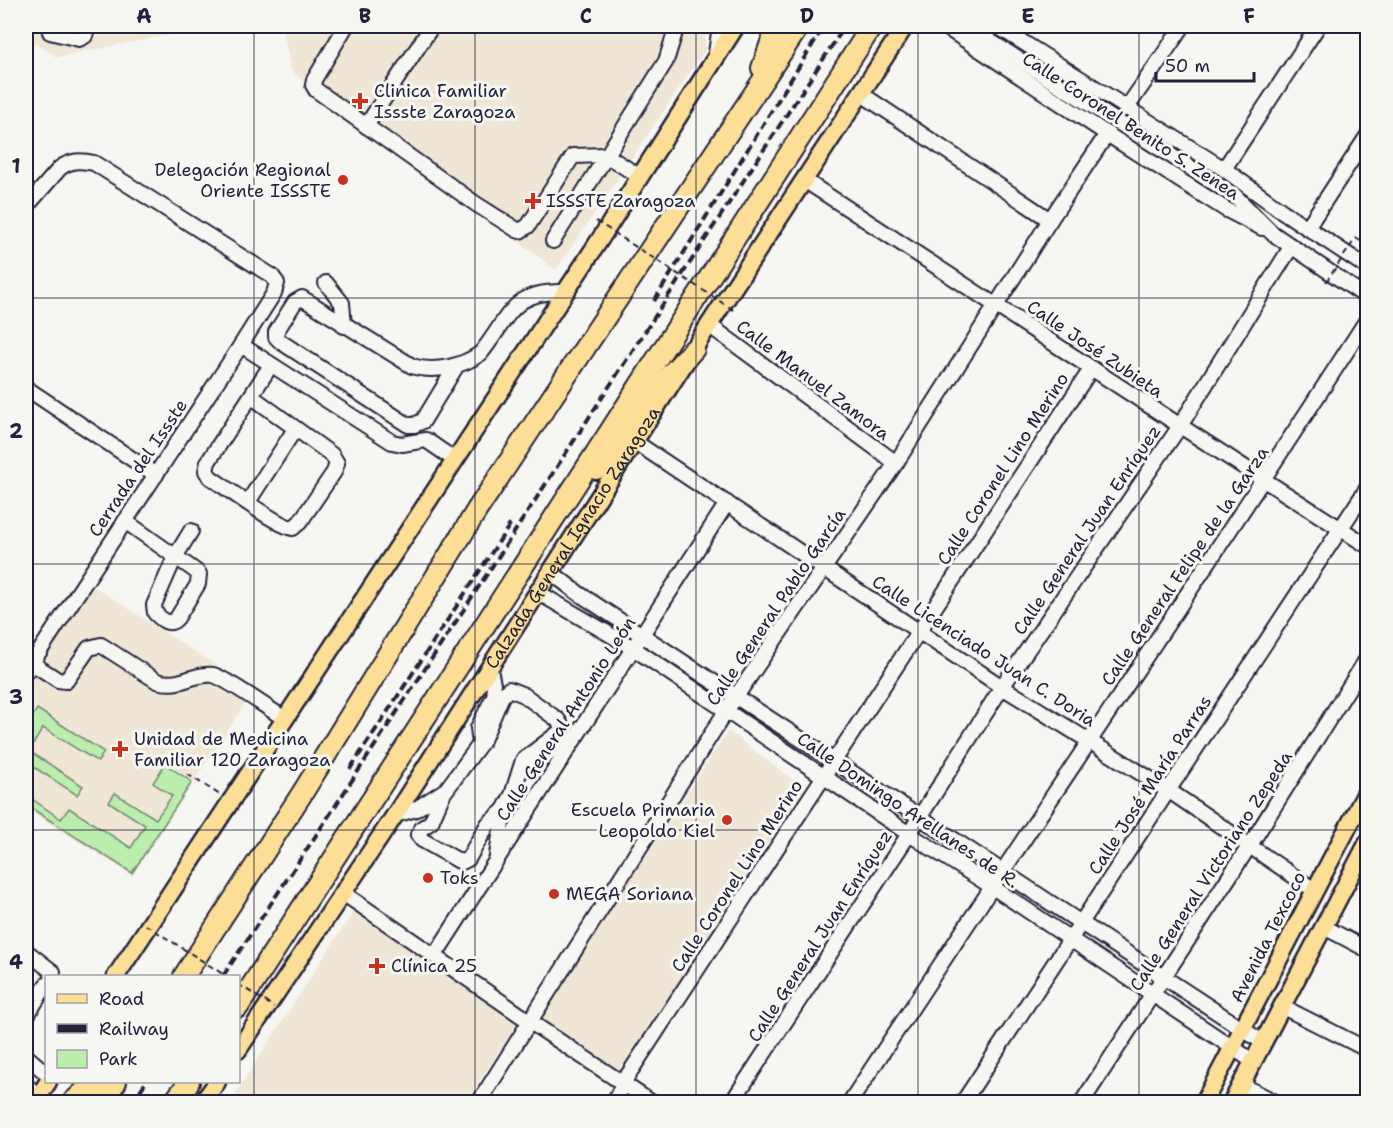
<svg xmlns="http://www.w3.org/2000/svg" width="1393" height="1128" font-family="'Shantell Sans',sans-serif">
<rect width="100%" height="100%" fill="#f6f6f2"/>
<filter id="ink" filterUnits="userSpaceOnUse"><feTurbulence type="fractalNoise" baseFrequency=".0167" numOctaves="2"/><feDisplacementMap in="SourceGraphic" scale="12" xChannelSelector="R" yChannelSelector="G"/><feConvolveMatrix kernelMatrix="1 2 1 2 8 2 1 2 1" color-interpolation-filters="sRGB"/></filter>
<g filter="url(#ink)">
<g fill="#f0e6d6">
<path d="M 26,26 L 214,26 L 57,57 L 26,38 Z"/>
<path d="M 282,26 L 706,26 L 705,50 L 556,270 L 291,71 Z"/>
<path d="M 89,583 L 254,690 L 132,876 L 26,808 L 26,680 Z"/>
<path d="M 728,731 L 805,789 L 624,1073 L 540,1017 Z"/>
<path d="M 353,912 L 519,1021 L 466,1102 L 230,1102 Z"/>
</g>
<g fill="#bbedad" stroke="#6e8874" stroke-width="1.5">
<path d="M 37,709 L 104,752 L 98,762 L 43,728 L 29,751 L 83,786 L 77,795 L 26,762 L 26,728 Z"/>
<path d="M 165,764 L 192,782 L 132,873 L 26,805 L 26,795 L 61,819 L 69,808 L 131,848 L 145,825 L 109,802 L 115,793 L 156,819 L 172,796 L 153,783 Z"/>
</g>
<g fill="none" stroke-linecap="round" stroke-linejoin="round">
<defs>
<g id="minor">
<path d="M 51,26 L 50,32 L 79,39 L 85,36 L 88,26"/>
<path d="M 346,26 L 314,80 L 313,85 L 316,90 L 476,204 L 517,230 L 520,231 L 528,226 L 573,156 L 606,155 L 640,177"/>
<path d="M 944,26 L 1107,134 L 1225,209 L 1262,228"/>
<path d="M 966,26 L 1235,196 L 1272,233 L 1368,298"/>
<path d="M 997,26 L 1224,169 L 1282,211 L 1368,268"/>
<path d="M 716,53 L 720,26"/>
<path d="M 860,93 L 1050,220"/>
<path d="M 1126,109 L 1183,26"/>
<path d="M 366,126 L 432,26"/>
<path d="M 1224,169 L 1318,26"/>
<path d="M 804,180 C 992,302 1178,427 1368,546"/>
<path d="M 26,207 L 60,168 C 71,160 81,160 94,163 L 272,276 L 277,283 L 274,293 L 241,345 L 26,672"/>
<path d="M 1307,228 L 1368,135"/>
<path d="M 553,241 L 666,61 L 677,26"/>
<path d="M 326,283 L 342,303 L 344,326"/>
<path d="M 709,325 L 896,463"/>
<path d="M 241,345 L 392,442 L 402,444 L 426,440 L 455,460"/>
<path d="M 457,365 L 423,421 L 414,425 L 408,425 L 281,342 L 276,337 L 276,332 L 295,302 L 302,298 L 412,366 C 434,373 462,367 481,353 C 510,317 511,290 565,292"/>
<path d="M 26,388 L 156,475"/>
<path d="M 251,396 L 332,455 L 337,463 L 334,472 L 300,522 L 293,528 C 279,527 225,487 210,477 L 206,471 L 208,462 L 271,365"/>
<path d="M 635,442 L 1002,687 L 1168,790 L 1314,890"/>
<path d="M 248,502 L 295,429"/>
<path d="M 125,521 L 197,572 L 199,574 L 198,584 L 177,618 C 169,627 161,619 155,613 L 154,605 L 175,557 L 191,531"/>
<path d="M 552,573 L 578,593 L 1264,1043"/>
<path d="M 539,593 L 633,648 L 909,834 L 991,886 L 1254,1062"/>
<path d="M 38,667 L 58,680 L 66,681 L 89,648 L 101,645 L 157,681 C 180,688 192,673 213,675 C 224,677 272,711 285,719"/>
<path d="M 509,689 L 524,695 L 558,720 L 561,725 L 561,731 L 523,760 L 512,795 L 504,810 L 488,824 L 468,859 L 462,862 L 459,861 L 422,840 L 418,835 L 422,828 L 431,822 L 443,794 L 483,740 L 502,696 Z"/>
<path d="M 480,744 L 478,728 L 495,694 L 490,669"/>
<path d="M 521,771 L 546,756 L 563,738"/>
<path d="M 395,815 L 416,809 L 444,791"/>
<path d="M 497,855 L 504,810"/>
<path d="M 343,893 L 529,1021 L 651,1102"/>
<path d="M 1324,927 L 1368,950"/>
<path d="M 26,951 L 53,972 L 52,976"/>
<path d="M 435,955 L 727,503"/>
<path d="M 1283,1007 L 1368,1050"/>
<path d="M 26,1017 L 46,985"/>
<path d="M 26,1056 L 46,1073"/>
<path d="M 26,1085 L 39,1097"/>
<path d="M 1242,1085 L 1275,1102"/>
<path d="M 479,1102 L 726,711 L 896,463 L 1050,220 L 1107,134"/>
<path d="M 614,1102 L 628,1075 L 1091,369"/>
<path d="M 732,1102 L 909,834 L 1002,687 L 1180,426 L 1291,247"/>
<path d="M 850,1102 C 1021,840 1199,582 1368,318"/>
<path d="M 963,1102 L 1368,487"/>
<path d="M 1082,1102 L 1250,845 L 1368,657"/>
</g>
<g id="major">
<path d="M 116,976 L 597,244 L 736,26"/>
<path id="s1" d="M 238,1050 L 395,815 L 709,325 L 905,26"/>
<path d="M 35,1102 L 48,1082"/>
<path d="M 203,1102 L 217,1082"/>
<path d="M 1204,1102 L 1368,789"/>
<path d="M 1232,1102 L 1368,842"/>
</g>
<g id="highway">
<path d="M 762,68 L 777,26"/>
<path d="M 596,469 L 623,439 L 655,391 L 694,349"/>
<path d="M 184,976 L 303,792 L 477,510 L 799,26"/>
<path d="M 238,1007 L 872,26"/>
<path d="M 73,1102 L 94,1082"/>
<path d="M 101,1102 L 116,1082"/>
<path d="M 174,1102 L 189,1082"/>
</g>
</defs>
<use href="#minor" stroke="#22223b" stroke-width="18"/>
<use href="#major" stroke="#22223b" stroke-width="21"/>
<use href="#highway" stroke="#22223b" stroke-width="24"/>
<g stroke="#22223b" stroke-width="2" stroke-dasharray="6 4.5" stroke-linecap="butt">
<path d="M 1356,238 L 1368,246"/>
<path d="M 187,774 L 220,795"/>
</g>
<use href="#minor" stroke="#f6f6f2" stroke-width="14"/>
<use href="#major" stroke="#fcde96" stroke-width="16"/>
<use href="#highway" stroke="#fcde96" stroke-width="20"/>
<g stroke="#22223b" stroke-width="4" stroke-dasharray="9 4.5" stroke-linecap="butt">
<path d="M 654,301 L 824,26"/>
<path d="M 350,769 L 511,523"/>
<path d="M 223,976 C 432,661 637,342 845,26"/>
<path d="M 132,1102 L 146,1082"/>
</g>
<g stroke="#22223b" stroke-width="2" stroke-dasharray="6 4.5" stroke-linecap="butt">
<path d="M 596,221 L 735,311"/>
<path d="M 1326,282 L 1356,238"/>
<path d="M 146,925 L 226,976"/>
<path d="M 238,984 L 274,1007"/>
</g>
</g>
</g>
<path fill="none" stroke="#22223b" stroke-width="1.5" stroke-opacity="0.55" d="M 254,26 L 254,1102M 475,26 L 475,1102M 696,26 L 696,1102M 918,26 L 918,1102M 1139,26 L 1139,1102M 26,298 L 1368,298M 26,564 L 1368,564M 26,830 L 1368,830"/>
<g fill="#c8321e" stroke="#f6f6f2" stroke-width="2">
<path d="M357 92h6v6h6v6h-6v6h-6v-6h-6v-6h6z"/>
<circle cx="343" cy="180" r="6"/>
<path d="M530 192h6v6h6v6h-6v6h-6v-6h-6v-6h6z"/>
<path d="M117 740h6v6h6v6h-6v6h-6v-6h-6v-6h6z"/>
<circle cx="727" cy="820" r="6"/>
<circle cx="428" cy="878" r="6"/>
<circle cx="554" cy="894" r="6"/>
<path d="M374 957h6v6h6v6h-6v6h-6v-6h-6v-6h6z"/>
</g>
<g text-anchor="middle" stroke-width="6" stroke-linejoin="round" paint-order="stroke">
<g font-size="18" fill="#22223b" stroke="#f6f6f2" text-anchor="start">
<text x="374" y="97">Clinica Familiar<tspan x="374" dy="21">Issste Zaragoza</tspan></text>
<text x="331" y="176" text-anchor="end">Delegación Regional<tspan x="331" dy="21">Oriente ISSSTE</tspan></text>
<text x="546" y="207">ISSSTE Zaragoza</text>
<text x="134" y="745">Unidad de Medicina<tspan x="134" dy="21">Familiar 120 Zaragoza</tspan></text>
<text x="715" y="816" text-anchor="end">Escuela Primaria<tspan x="715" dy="21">Leopoldo Kiel</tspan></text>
<text x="440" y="884">Toks</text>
<text x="566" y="900">MEGA Soriana</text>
<text x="391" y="972">Clínica 25</text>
</g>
<g font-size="18" fill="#22223b" stroke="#f6f6f2">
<text transform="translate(1131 126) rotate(33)" y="6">Calle Coronel Benito S. Zenea</text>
<text transform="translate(1095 349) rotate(34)" y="6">Calle José Zubieta</text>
<text transform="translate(813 380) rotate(37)" y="6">Calle Manuel Zamora</text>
<text transform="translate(138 468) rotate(-56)" y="6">Cerrada del Issste</text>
<text transform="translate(1003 469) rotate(-57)" y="6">Calle Coronel Lino Merino</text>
<text transform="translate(1087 530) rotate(-56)" y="6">Calle General Juan Enríquez</text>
<text dy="6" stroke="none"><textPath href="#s1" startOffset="612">Calzada General Ignacio Zaragoza</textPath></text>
<text transform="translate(1185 566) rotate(-56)" y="6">Calle General Felipe de la Garza</text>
<text transform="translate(776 607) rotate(-56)" y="6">Calle General Pablo García</text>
<text transform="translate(984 651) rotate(33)" y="6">Calle Licenciado Juan C. Doria</text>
<text transform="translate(566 719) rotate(-57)" y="6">Calle General Antonio León</text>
<text transform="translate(1150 785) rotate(-57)" y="6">Calle José María Parras</text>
<text transform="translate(908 810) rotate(34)" y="6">Calle Domingo Arellanes de R.</text>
<text transform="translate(1211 871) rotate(-57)" y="6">Calle General Victoriano Zepeda</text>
<text transform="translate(737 876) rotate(-57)" y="6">Calle Coronel Lino Merino</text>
<text transform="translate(820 936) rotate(-57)" y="6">Calle General Juan Enríquez</text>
<text transform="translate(1268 937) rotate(-63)" y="6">Avenida Texcoco</text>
</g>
</g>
<rect width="1393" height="1128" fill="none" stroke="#f6f6f2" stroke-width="66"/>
<rect x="45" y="975" width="195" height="108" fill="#f6f6f2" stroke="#a1a1a9" stroke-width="1.5"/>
<rect x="57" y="994" width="30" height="9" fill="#fcde96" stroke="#a1a1a9" stroke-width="1.5"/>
<text x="99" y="1005" font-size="18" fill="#22223b">Road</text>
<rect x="57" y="1024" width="30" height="9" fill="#22223b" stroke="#a1a1a9" stroke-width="1.5"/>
<text x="99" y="1035" font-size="18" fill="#22223b">Railway</text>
<rect x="57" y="1050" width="30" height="18" fill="#bbedad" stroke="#a1a1a9" stroke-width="1.5"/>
<text x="99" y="1065" font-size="18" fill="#22223b">Park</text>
<path d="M1156 72v9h98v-9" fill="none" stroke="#22223b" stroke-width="3"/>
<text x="1165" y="72" font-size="18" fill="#22223b" stroke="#f6f6f2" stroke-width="4.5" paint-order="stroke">50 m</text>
<rect x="33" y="33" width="1327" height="1062" fill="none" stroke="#22223b" stroke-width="2"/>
<g font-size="20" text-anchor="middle" font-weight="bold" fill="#22223b">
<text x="144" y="23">A</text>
<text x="365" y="23">B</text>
<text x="586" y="23">C</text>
<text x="807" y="23">D</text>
<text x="1028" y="23">E</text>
<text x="1249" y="23">F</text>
<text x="16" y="173">1</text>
<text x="16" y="438">2</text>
<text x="16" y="704">3</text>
<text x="16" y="969">4</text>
</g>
</svg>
